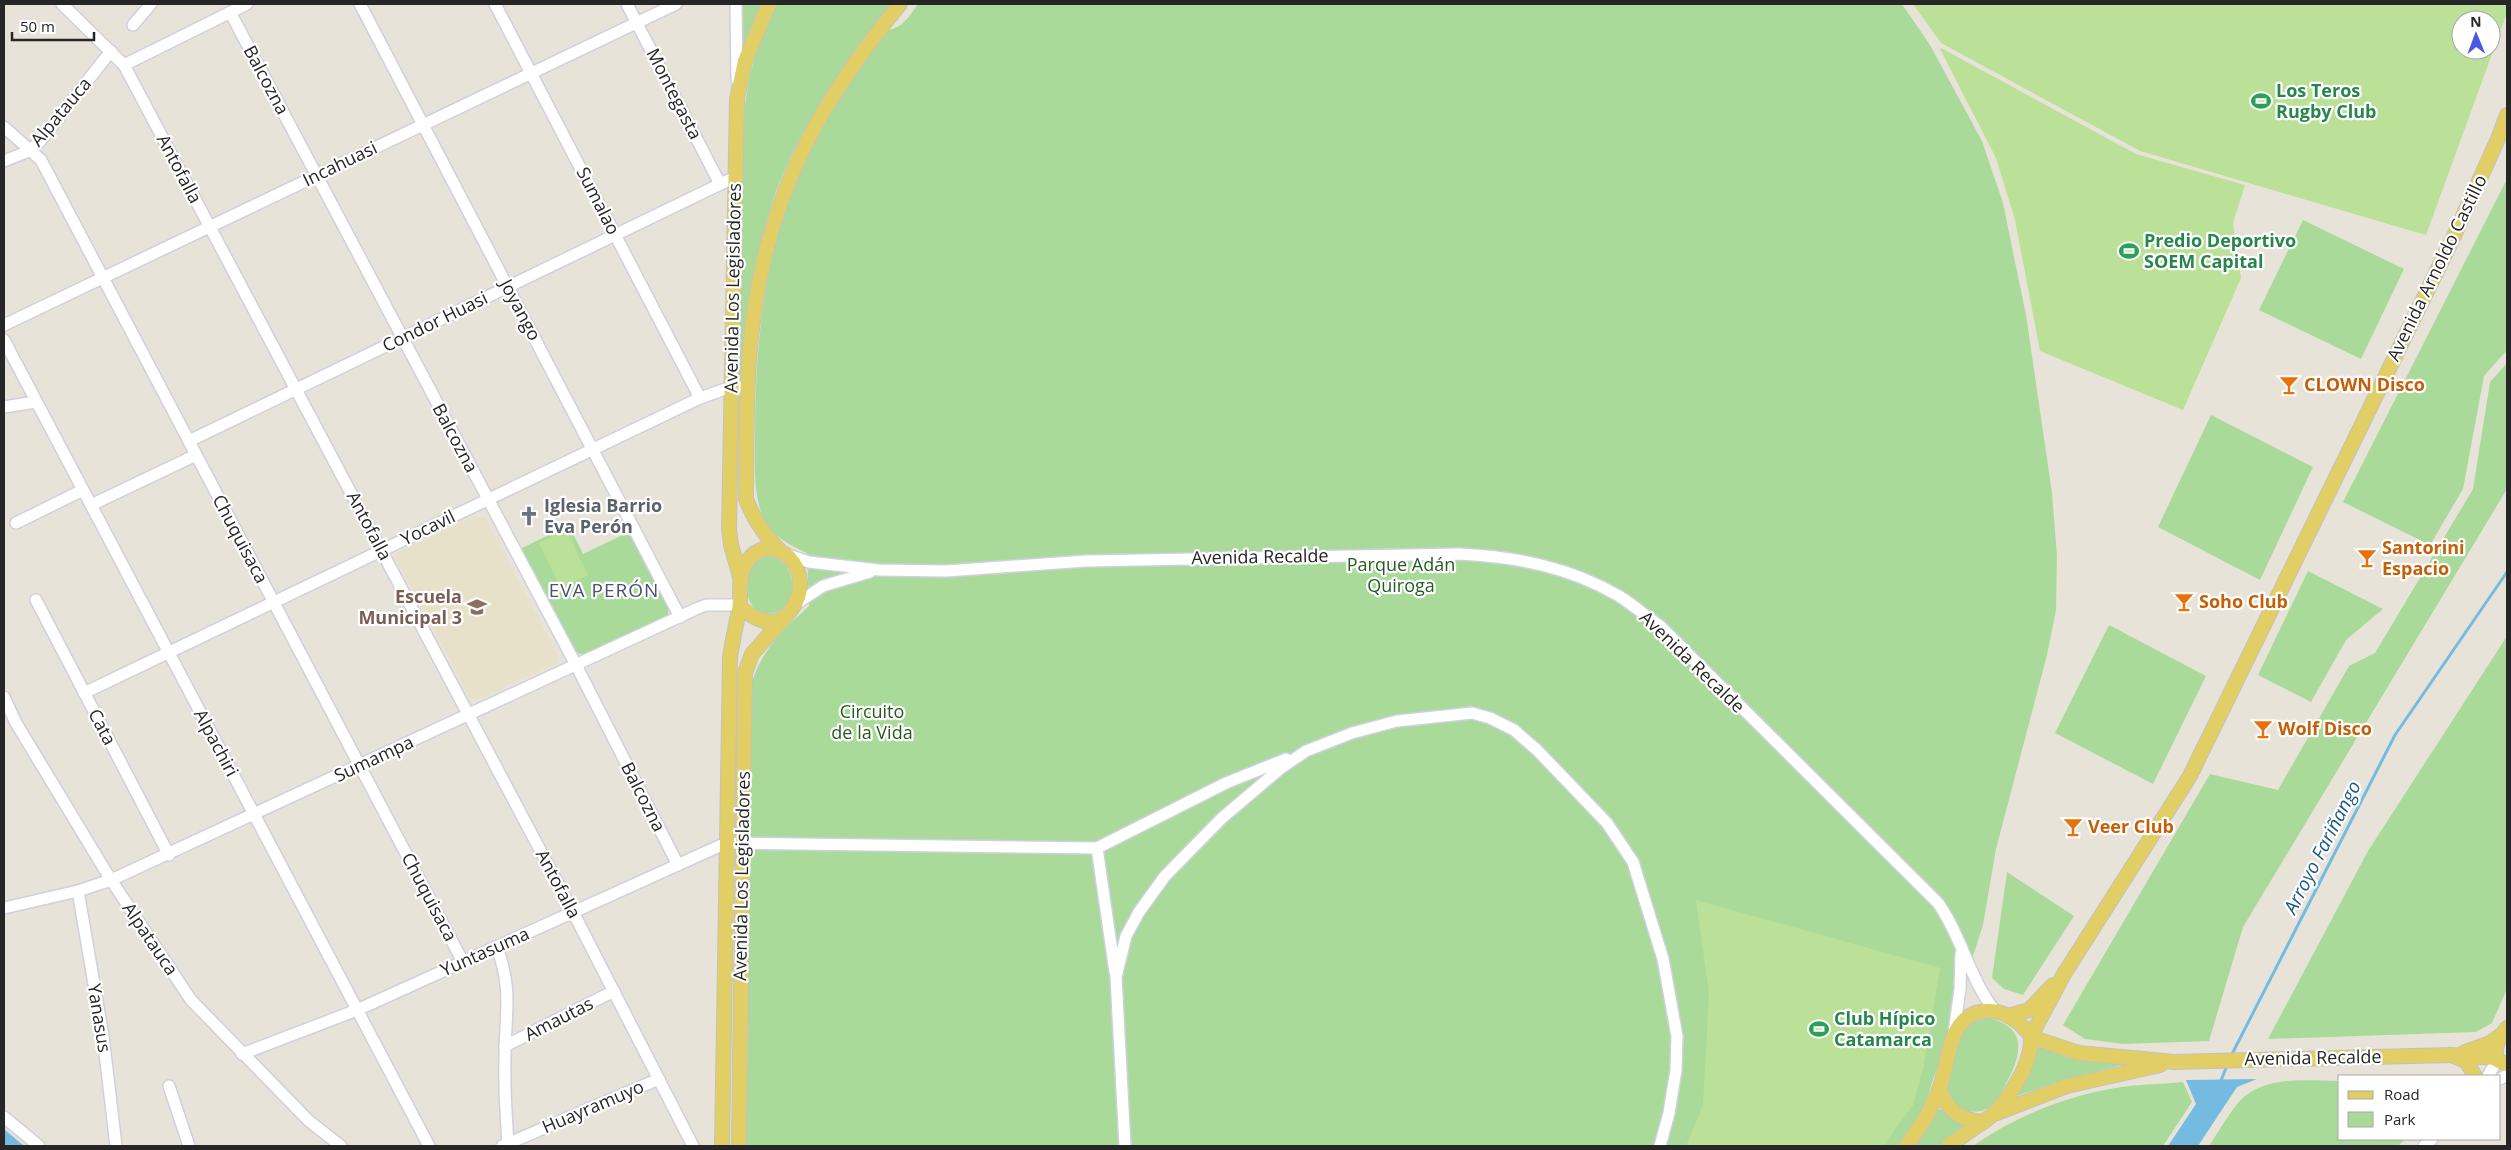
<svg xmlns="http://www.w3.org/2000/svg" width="2511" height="1150" font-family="'Open Sans',sans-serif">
<rect width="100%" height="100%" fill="#e8e3d9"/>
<path fill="#e8e1ca" d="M 477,516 L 485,518 L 559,657 L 557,663 L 478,699 L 471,699 L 395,557 L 398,552 Z"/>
<g fill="#aada9a">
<path d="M 742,4 L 761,4 L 742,48 Z"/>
<path d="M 776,4 L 892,4 C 841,67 791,137 768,216 C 753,267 747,319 743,372 L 739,374 L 742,127 C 747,84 755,42 776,4 Z"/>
<path d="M 918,4 L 1902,4 L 1930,45 L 1982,141 L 2003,203 L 2026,315 L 2052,493 L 2057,556 L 2056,610 L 2047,655 L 1996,849 L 1983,925 L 1924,1108 L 1897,1146 L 746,1146 L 752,681 C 766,645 781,632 809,606 L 807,553 C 789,545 769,534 762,515 C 753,490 755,462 755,436 C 755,345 764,252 801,167 C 819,125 855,67 885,33 C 889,29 894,29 899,26 C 906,22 913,11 918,4 Z"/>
<path d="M 2507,179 L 2507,350 L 2484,376 L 2463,489 L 2430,545 L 2343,502 Z"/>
<path d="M 2303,220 L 2404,269 L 2361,359 L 2259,310 Z"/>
<path d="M 2507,363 L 2507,489 L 2243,927 L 2209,1041 L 2123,1044 L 2085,1039 L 2063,1025 L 2210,774 L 2278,790 L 2349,666 L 2375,653 L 2473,489 L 2490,382 Z"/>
<path d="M 2211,415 L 2313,467 L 2260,580 L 2158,527 Z"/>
<path d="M 569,525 L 583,554 L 631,531 L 669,604 L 668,615 L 590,653 L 579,654 L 574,649 L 520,549 Z"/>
<path d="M 768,556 C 787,558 797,580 790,597 C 788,605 782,611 774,613 C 742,621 735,563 768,556 Z"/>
<path d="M 2308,571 L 2383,609 L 2346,640 L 2311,702 L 2258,675 Z"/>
<path d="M 2109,625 L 2206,676 L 2153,784 L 2055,733 Z"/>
<path d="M 2507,636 L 2507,989 L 2492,1023 L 2476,1032 L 2268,1039 L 2368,851 Z"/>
<path d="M 2007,872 L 2074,916 L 2023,995 L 2004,989 L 1992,978 Z"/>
<path d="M 1988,1018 C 2030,1027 2021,1057 2005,1086 C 2000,1094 1995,1105 1986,1109 C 1979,1113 1970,1112 1963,1109 C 1932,1097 1956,1043 1968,1024 Z"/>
<path d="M 2038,1046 L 2069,1058 L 2126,1064 L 2065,1079 L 2014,1097 L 2034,1063 Z"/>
<path d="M 2340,1081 L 2340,1139 L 2405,1139 L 2398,1146 L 2209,1146 C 2218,1132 2227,1117 2237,1104 C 2262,1074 2305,1081 2340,1081 Z"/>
<path d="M 2183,1082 L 2192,1102 L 2163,1146 L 1973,1146 C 2016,1116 2070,1094 2122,1087 C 2142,1084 2163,1084 2183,1082 Z"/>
<path d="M 1941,1109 L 1954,1121 L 1963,1125 L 1964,1127 L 1938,1146 L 1916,1146 L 1938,1110 Z"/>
</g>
<g fill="#bbe097" fill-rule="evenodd">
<path d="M 1913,4 L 2507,4 L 2507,13 L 2426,235 L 2140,151 L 1941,43 ZM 2461,20 L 2491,20 L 2491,50 L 2461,50 Z"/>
<path d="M 1939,47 L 2136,154 L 2245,185 L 2233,223 L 2241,278 L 2183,410 L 2040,351 L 2015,220 L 1996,158 Z"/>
<path d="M 566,530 L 588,575 L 561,588 L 539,543 Z"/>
<path d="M 1696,900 L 1940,968 L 1924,1065 L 1913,1105 L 1883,1146 L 1686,1146 L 1703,1105 L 1709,993 Z"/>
</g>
<g fill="#75bbe1">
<path d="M 2257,1079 L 2237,1087 L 2198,1146 L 2168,1146 L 2196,1104 L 2186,1080 Z"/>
<path d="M 4,1129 L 24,1146 L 7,1146 L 4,1144 Z"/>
</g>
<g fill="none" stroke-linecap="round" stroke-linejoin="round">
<g stroke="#75bbe1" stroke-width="3">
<path d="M 2230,1058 L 2395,735 L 2507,572"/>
<path d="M 2220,1083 L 2228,1063"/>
</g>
<defs>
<g id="minor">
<path d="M 62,4 L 124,65 L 573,912 L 693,1146"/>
<path d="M 360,4 L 680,617"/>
<path d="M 495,4 L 700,398"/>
<path d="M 627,4 L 720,184"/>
<path d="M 736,4 L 737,80"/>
<path d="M 230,12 L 576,665 L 678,865"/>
<path d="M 133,25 L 151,4"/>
<path d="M 124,65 L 247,4"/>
<path d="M 4,127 L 41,160 L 463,962"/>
<path d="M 4,161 L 29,151 L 40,141 L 111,51"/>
<path d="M 4,325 L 676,4"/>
<path d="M 4,340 L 429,1146"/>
<path d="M 4,407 L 36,402"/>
<path d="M 189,441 L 735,177"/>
<path d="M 91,505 L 196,455"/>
<path d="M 16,523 L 83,490"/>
<path d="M 788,555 L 809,562 L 879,570 L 946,571 L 1086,561 L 1460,554 C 1517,557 1569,567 1619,596 C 1633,605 1646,616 1660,626 L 1938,903 C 1962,937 1969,978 1995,1011"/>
<path d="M 36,600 L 169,855"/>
<path d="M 796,604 L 823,586 L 870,572"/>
<path d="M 84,693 L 700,398 L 731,387 L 748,387"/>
<path d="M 4,697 L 16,723 L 111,880 L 191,1000 L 309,1121 L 341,1146"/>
<path d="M 1097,848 L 1115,972"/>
<path d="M 78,891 L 103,1036 L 116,1146"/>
<path d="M 4,908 L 78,891 L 111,880 L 696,609 L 706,605 L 739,605"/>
<path d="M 497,947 C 513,992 505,1012 505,1058 C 504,1086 506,1115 508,1143"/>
<path d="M 1954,1033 L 1960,989 L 1961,954"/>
<path d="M 505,1046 L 614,991"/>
<path d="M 242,1054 L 357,1010 L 726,843 L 1097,848 L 1226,783 L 1286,759"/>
<path d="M 2488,1076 L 2497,1060"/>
<path d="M 2500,1079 L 2507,1075"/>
<path d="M 169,1086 L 189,1146"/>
<path d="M 4,1117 L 39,1146"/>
<path d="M 502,1146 L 659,1079"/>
<path d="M 1125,1146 L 1116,977 L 1126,936 L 1139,912 L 1165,876 L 1222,818 L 1281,768 L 1306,751 L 1352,733 L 1397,721 L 1472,713 L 1490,718 L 1514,730 L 1537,750 L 1607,823 L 1633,862 L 1663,959 L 1677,1036 L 1676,1070 L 1669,1113 L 1660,1146"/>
<path d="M 2424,1146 L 2432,1139"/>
</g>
<g id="major">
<path d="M 780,551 C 764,535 754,520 746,499 C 747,435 745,370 755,306 C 773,185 823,98 900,4"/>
<path d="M 740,577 L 731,545 L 729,529 L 737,99 L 745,61 L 769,4"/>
<path d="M 2008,1016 L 2029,1010 L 2053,985"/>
<path d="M 2507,1028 C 2499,1037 2493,1048 2497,1060 L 2507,1064"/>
<path d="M 2031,1036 L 2064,974 L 2190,776 L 2454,236 L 2498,139 L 2507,115"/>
<path d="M 2031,1037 L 2079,1053 L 2174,1062 L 2451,1055 L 2496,1058"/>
<path d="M 2465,1052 L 2490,1043 L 2500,1036"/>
<path d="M 2454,1056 L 2466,1061 L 2475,1076"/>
<path d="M 1997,1113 L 2067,1086 L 2160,1065"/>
<path d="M 722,1146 L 730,658 C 732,642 736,626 739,610 C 742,595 737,579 745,565 C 768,522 826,572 787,615 C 772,630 753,618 740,607"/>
<path d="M 739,1146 L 745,673 L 752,654 L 783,619"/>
<path d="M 1906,1146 C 1919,1129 1931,1111 1939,1090 C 1950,1061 1947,1011 1989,1011 C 2006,1011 2021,1023 2031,1036 C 2033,1063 2006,1107 1983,1122 C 1960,1120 1948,1111 1939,1089"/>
<path d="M 1948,1146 L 1983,1122"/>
</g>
</defs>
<use href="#minor" stroke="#cfd0de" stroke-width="14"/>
<use href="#major" stroke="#c2c2c2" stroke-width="16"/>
<use href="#minor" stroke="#fff" stroke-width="11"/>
<use href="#major" stroke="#e1cf65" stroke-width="14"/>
</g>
<defs>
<symbol id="stadium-bare" viewBox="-9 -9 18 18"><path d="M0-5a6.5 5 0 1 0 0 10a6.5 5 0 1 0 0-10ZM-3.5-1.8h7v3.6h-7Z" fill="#2e9e5b" stroke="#fff" stroke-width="2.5" paint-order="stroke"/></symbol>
<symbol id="bar-bare" viewBox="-9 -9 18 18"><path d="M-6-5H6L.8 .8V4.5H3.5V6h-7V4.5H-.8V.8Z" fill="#e8710a" stroke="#fff" stroke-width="2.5" paint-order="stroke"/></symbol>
<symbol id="church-bare" viewBox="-9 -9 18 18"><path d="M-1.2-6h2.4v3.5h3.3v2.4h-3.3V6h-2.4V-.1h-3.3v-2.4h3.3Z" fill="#6b7280" stroke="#fff" stroke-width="2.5" paint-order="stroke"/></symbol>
<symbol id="school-bare" viewBox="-9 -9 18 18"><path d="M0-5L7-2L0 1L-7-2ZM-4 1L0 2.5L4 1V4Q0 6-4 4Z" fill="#8d6e63" stroke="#fff" stroke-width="2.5" paint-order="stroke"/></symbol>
</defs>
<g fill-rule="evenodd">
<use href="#stadium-bare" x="2247" y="87" width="28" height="28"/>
<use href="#stadium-bare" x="2115" y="237" width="28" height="28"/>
<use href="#bar-bare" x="2275" y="371" width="28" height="28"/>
<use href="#church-bare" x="515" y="502" width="28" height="28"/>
<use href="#bar-bare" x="2353" y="544" width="28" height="28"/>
<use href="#bar-bare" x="2170" y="588" width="28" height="28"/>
<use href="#school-bare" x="463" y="593" width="28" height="28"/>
<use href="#bar-bare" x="2249" y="715" width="28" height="28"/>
<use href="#bar-bare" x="2059" y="813" width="28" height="28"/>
<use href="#stadium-bare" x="1805" y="1015" width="28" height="28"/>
</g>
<g text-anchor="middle" stroke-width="4.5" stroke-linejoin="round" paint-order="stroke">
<g font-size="18" fill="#262626" stroke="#fff">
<text transform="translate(266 80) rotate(62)" y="6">Balcozna</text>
<text transform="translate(674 94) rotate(63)" y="6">Montegasta</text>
<text transform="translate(61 112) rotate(-50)" y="6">Alpatauca</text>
<text transform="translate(340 164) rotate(-26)" y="6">Incahuasi</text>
<text transform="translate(179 169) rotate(62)" y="6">Antofalla</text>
<text transform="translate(598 201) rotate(63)" y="6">Sumalao</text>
<text transform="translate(2437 268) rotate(-64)" y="6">Avenida Arnoldo Castillo</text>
<text transform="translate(733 288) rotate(-89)" y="6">Avenida Los Legisladores</text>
<text transform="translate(520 310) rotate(62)" y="6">Joyango</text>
<text transform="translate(435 322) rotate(-26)" y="6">Condor Huasi</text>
<text transform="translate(455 438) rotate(62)" y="6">Balcozna</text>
<text transform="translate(369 526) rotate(62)" y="6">Antofalla</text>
<text transform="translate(428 528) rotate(-26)" y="6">Yocavil</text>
<text transform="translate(240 539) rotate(62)" y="6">Chuquisaca</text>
<text transform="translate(1260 557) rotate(-1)" y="6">Avenida Recalde</text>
<text transform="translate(1692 662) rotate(44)" y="6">Avenida Recalde</text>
<text transform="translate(102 727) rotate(62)" y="6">Cata</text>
<text transform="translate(216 743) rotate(62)" y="6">Alpachiri</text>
<text transform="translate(374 759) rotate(-25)" y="6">Sumampa</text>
<text transform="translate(643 797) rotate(63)" y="6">Balcozna</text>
<text transform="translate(742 876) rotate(-89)" y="6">Avenida Los Legisladores</text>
<text transform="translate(558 884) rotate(62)" y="6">Antofalla</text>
<text transform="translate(429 897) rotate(62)" y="6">Chuquisaca</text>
<text transform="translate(150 939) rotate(56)" y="6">Alpatauca</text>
<text transform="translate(485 952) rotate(-24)" y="6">Yuntasuma</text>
<text transform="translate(99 1018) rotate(81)" y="6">Yanasus</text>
<text transform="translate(559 1019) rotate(-27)" y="6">Amautas</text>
<text transform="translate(2313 1058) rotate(-1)" y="6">Avenida Recalde</text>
<text transform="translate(593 1107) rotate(-23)" y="6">Huayramuyo</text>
</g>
<g font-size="18" font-weight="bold" fill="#27864d" stroke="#fff" text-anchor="start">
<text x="2276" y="97">Los Teros<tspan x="2276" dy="21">Rugby Club</tspan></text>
<text x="2144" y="247">Predio Deportivo<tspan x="2144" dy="21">SOEM Capital</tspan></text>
<text x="1834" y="1025">Club Hípico<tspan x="1834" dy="21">Catamarca</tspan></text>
</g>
<g font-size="18" font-weight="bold" fill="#c56008" stroke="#fff" text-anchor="start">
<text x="2304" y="391">CLOWN Disco</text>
<text x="2382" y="554">Santorini<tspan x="2382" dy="21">Espacio</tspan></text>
<text x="2199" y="608">Soho Club</text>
<text x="2278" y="735">Wolf Disco</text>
<text x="2088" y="833">Veer Club</text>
</g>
<g font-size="18" font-weight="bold" fill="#5b616d" stroke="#fff" text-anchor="start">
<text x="544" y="512">Iglesia Barrio<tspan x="544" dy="21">Eva Perón</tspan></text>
</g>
<g font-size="18" fill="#275a20" stroke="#fff">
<text x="1401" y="571">Parque Adán<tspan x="1401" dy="21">Quiroga</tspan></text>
<text x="872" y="718">Circuito<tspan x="872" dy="21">de la Vida</tspan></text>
</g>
<g font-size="18" font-weight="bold" fill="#785e54" stroke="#fff" text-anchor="end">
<text x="462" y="603">Escuela<tspan x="462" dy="21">Municipal 3</tspan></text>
</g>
<g font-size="19" letter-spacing="1" fill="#4c5072" stroke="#fff">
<text x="604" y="597">EVA PERÓN</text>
</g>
<g font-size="19" font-style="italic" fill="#1a5887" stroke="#fff">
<text transform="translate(2322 847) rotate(-63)" y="7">Arroyo Fariñango</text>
</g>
</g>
<rect width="2511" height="1150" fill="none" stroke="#262626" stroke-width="10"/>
<rect x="2338" y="1075" width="162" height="65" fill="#ffffff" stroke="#a8a8a8"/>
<rect x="2348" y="1091" width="25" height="8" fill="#e1cf65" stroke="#a8a8a8"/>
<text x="2384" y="1100" font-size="15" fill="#262626">Road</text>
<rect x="2348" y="1112" width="25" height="15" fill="#aada9a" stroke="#a8a8a8"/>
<text x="2384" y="1125" font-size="15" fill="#262626">Park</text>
<g transform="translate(2476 35) rotate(359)"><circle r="24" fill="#ffffff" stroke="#a8a8a8"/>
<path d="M0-4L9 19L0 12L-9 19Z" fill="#4857e6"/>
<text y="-8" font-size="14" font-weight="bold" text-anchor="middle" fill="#262626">N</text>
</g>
<path d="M12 32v8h82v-8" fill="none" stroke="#262626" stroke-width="2.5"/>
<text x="20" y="32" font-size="15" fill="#262626" stroke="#ffffff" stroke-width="4" paint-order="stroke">50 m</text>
</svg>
